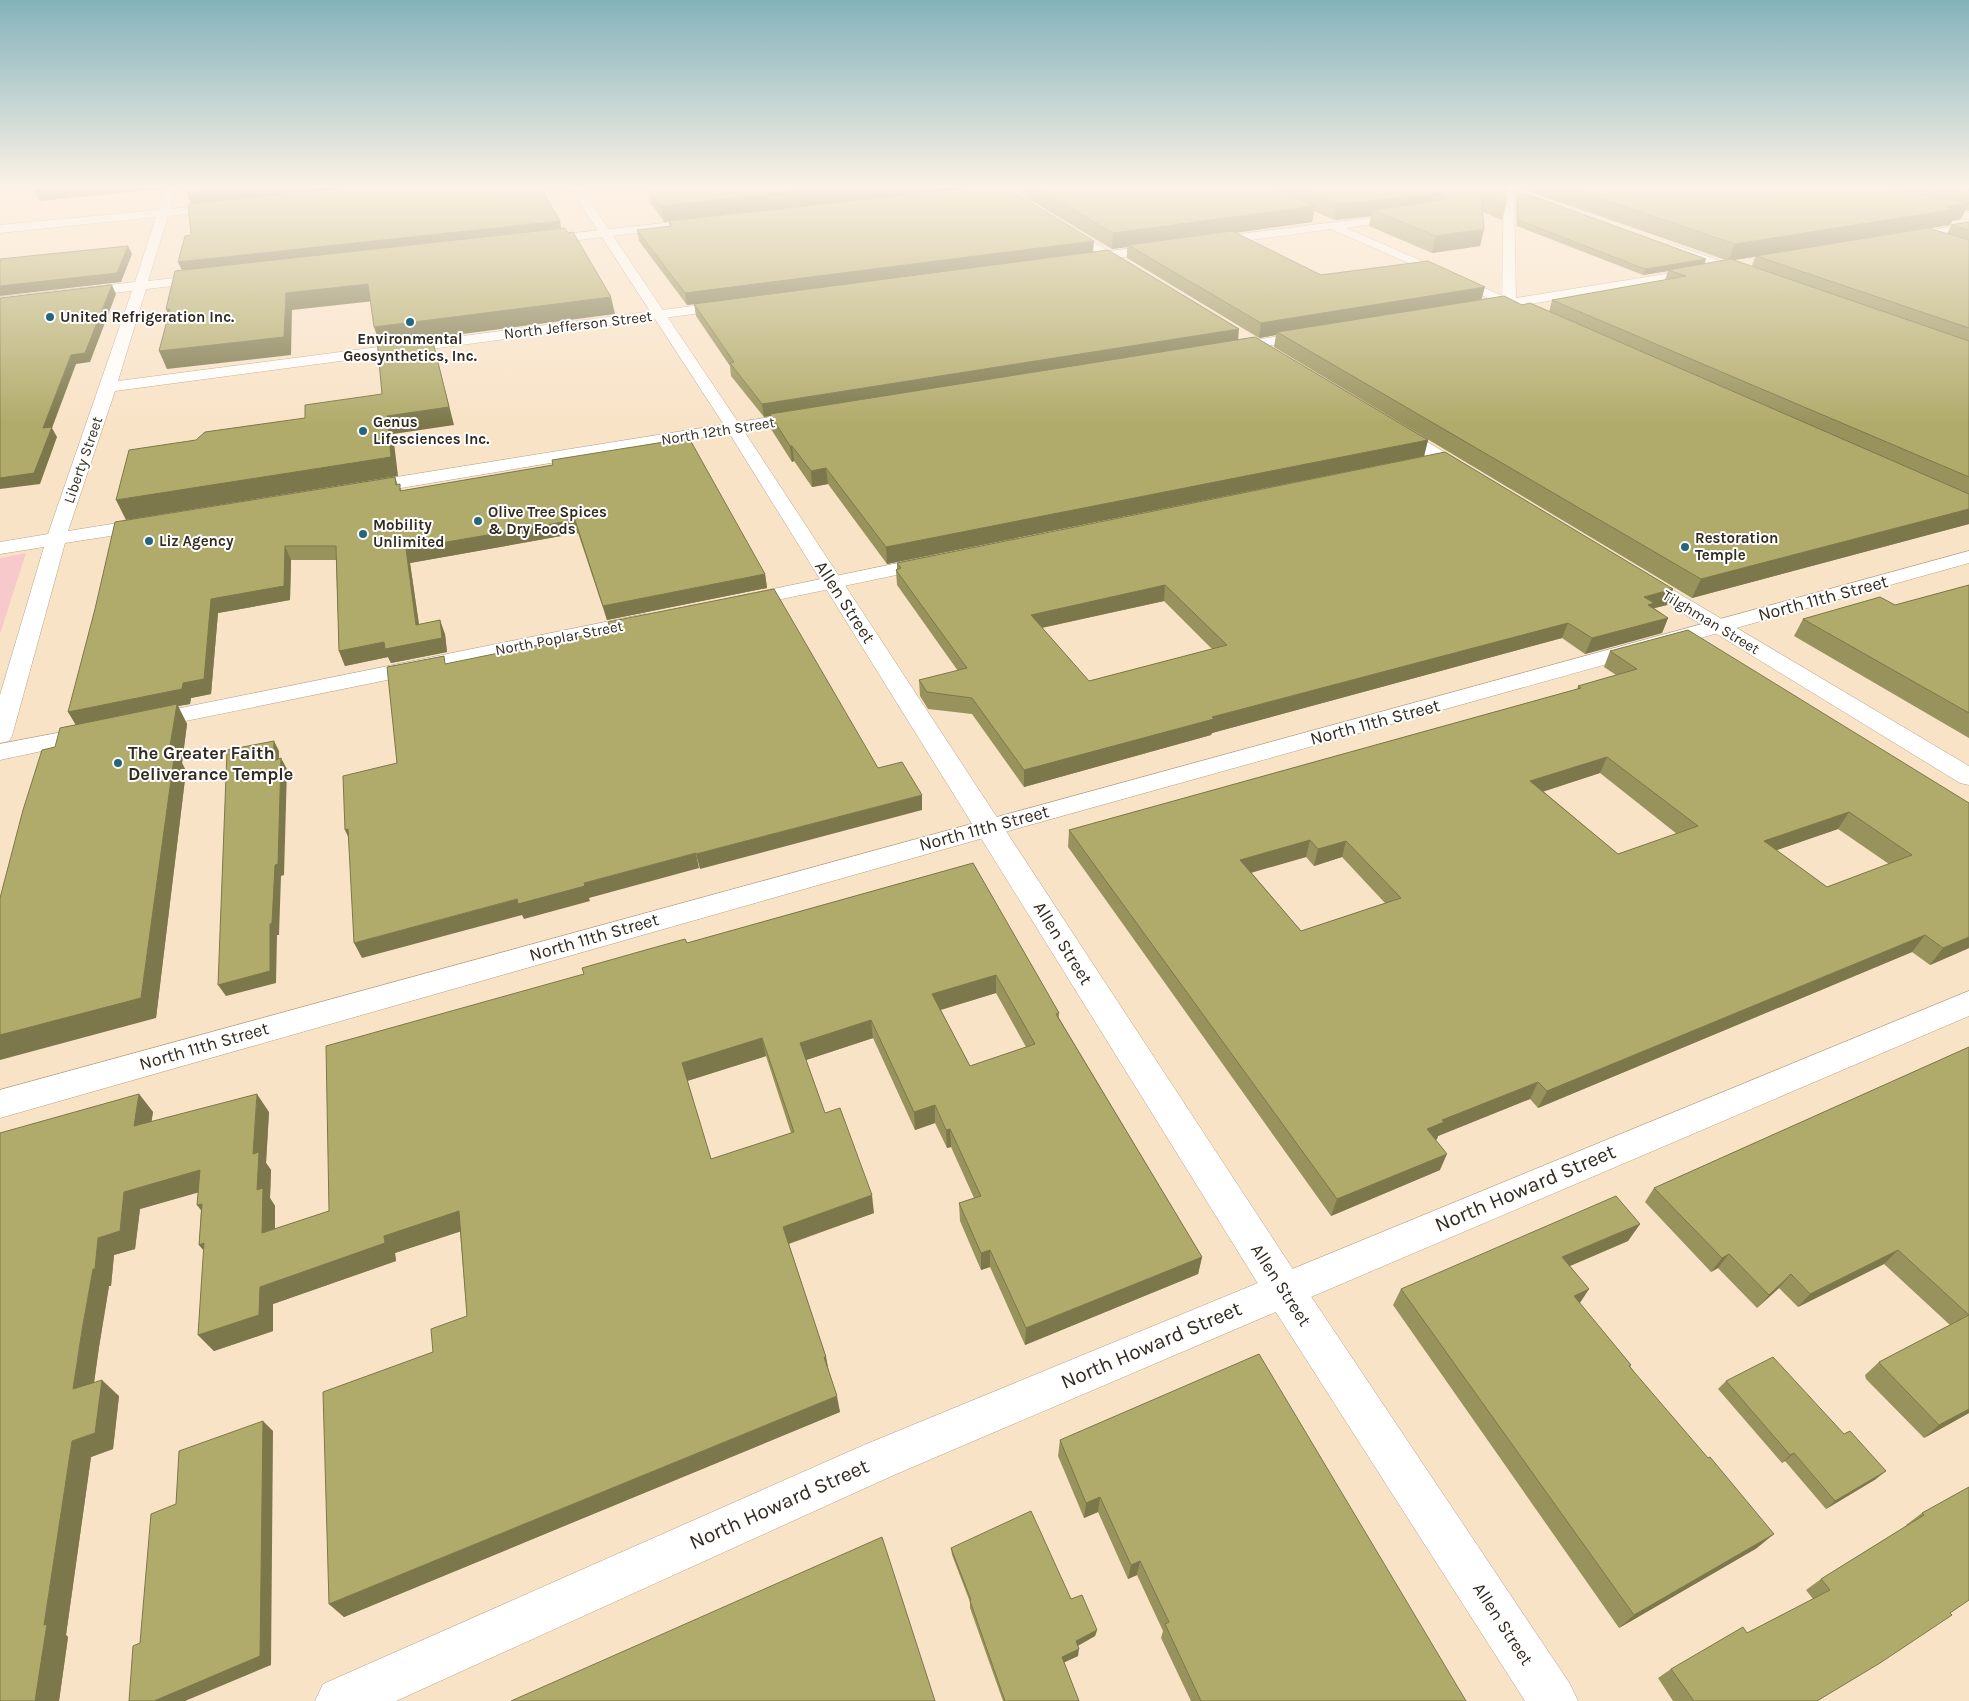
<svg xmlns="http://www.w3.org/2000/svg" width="1969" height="1701" font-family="Karla,sans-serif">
<rect width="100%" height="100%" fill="#f9e3c7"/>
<path fill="#f8c9cb" d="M 26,553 L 0,634 L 0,558 Z"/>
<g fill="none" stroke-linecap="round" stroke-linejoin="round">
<defs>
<g id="minor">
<path d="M 167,185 L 177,185 L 170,209 L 225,204 L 231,207 L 225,210 L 168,216 L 148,281 L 210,274 L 216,278 L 210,282 L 146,289 L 118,381 L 731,301 L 738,305 L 731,309 L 115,391 L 68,531 L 149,518 L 156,520 L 159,524 L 156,528 L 149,530 L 65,543 L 12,736 L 9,741 L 0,743 L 0,695 L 44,547 L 0,554 L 0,542 L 48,534 L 132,291 L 0,305 L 0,297 L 135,282 L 156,217 L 0,233 L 0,225 L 158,210 Z"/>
<path d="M 1016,185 L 1052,185 L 1047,188 L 971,197 L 966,194 L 971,191 Z"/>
<path d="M 1408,213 L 1414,216 L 1412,218 L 1346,228 L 1510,299 L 1702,268 L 1708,272 L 1702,276 L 1524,305 L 1536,312 L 1529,316 L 1331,229 L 1208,246 L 1202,242 L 1208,238 Z"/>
<path d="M 674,222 L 680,226 L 678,228 L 538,245 L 532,241 L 538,237 Z"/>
<path d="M 1969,224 L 1969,232 L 1907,242 L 1901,238 L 1907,234 Z"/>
<path d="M 1165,244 L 1171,248 L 1169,251 L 1079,263 L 1073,259 L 1079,255 Z"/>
<path d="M 1671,244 L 1753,272 L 1754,275 L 1748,279 L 1743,278 L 1667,251 L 1665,248 L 1667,245 Z"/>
<path d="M 808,411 L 814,413 L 816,416 L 814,419 L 359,495 L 353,493 L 350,489 L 353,485 L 359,483 Z"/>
<path d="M 1969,551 L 1969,563 L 994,835 L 0,1118 L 0,1090 Z"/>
<path d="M 932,556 L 939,558 L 942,562 L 939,566 L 739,608 L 732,606 L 728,602 L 732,598 L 739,596 Z"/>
<path d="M 645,614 L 653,616 L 656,621 L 653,626 L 146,729 L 137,727 L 134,722 L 137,717 L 146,715 Z"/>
<path d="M 94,726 L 103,728 L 106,733 L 103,738 L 0,760 L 0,744 Z"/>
<path d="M 1969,991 L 1969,1016 L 894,1475 L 396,1701 L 315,1701 L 323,1684 L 864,1445 Z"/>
</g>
<g id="tertiary">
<path d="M 568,185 L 579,185 L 742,428 L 1298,1277 L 1570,1684 L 1578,1701 L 1525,1701 L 1270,1303 L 726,428 Z"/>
<path d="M 1926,205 L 1969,213 L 1969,219 L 1922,210 L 1920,208 L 1922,206 Z"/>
</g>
<g id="secondary">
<path d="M 1504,185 L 1514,185 L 1516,303 L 1509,307 L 1476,312 L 1471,311 L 1469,308 L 1471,305 L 1502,300 Z"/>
<path d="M 1312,331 L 1317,332 L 1319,335 L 1317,338 L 1255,348 L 1250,347 L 1248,344 L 1250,341 L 1255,340 Z"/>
</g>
<g id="primary">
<path d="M 1062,224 L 1137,268 L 1138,271 L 1137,274 L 1127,274 L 1058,230 L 1056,228 L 1058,226 Z"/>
<path d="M 1393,424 L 1399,425 L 1474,470 L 1477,474 L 1474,478 L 1468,479 L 1462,478 L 1387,433 L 1385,429 L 1387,425 Z"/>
<path d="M 1639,572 L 1646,574 L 1969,766 L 1969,785 L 1960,783 L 1632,582 L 1629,578 L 1632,574 Z"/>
</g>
</defs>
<use href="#minor" stroke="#b7a388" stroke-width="1"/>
<use href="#tertiary" stroke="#b7a388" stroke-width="1"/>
<use href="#secondary" stroke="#b7a388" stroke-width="1"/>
<use href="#primary" stroke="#b7a388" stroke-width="1"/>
<use href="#minor" fill="#fff" fill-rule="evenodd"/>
<use href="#tertiary" fill="#fff" fill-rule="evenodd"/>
<use href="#secondary" fill="#fff" fill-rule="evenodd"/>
<use href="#primary" fill="#fff" fill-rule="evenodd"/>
</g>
<g fill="#98935c" fill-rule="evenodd">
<path d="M 657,185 L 987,185 L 987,186 L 1093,252 L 1238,339 L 1428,440 L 1424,456 L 887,564 L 828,484 L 812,487 L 794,461 L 792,462 L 771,429 L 770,416 L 764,417 L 731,376 L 730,366 L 696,316 L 694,304 L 687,305 L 639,241 L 637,230 L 669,226 L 669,221 L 664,222 L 650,202 L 647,186 Z"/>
<path d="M 1018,185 L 1506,185 L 1506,204 L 1502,220 L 1483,212 L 1484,229 L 1480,246 L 1432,253 L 1369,226 L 1371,216 L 1334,220 L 1314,211 L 1312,222 L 1235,233 L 1321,275 L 1482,299 L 1522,305 L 1549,312 L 1552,300 L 1665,280 L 1668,271 L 1643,275 L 1517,226 L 1516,197 L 1518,191 L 1706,259 L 1704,264 L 1726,260 L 1516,187 L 1515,185 L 1969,185 L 1969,211 L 1965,210 L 1961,219 L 1952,221 L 1950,225 L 1930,228 L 1947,234 L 1951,225 L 1969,222 L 1969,524 L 1692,598 L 1274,347 L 1276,335 L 1259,338 L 1127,258 L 1127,247 L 1112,249 L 1018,193 ZM 1755,257 L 1752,266 L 1733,260 Z"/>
<path d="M 553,465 L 765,574 L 767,588 L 607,620 L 578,533 L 410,563 L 419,624 L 445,634 L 447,652 L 391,663 L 388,657 L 345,666 L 339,651 L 336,560 L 291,560 L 290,600 L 218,613 L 211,694 L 191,698 L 190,704 L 178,706 L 187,724 L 182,763 L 186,771 L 156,1018 L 55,747 L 76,724 L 95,609 L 395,477 L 398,485 L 402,491 Z"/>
<path d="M 897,563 L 1673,589 L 1667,605 L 1654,608 L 1668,618 L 1662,633 L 1585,654 L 1562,638 L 1212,733 L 1211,735 L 1024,787 L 972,714 L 928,709 L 920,696 L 919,680 L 958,671 L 897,585 L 896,570 L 897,569 ZM 1164,601 L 1212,649 L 1089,681 L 1042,628 Z"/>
<path d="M 1969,585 L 1969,738 L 1794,636 L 1803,619 L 1895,605 Z"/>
<path d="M 1610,651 L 1969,803 L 1969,948 L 1930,965 L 1912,952 L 1538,1108 L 1530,1099 L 1438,1136 L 1437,1139 L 1436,1140 L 1440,1170 L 1331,1216 L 1068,847 L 1069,830 L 1577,689 L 1578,686 L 1616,675 L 1604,667 ZM 1600,773 L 1677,834 L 1618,854 L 1543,791 ZM 1838,829 L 1889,864 L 1827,887 L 1776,850 ZM 1306,857 L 1314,866 L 1342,857 L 1385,903 L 1301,931 L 1251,872 Z"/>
<path d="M 973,863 L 1059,1013 L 1059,1018 L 1202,1257 L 1198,1274 L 1025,1345 L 990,1267 L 981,1270 L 960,1221 L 959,1203 L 974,1198 L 951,1147 L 947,1148 L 935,1123 L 915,1130 L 873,1038 L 806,1060 L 825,1113 L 874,1213 L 789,1244 L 826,1357 L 829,1373 L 840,1412 L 344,1617 L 329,1604 L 433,1352 L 467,1316 L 460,1231 L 395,1253 L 396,1261 L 273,1304 L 273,1331 L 214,1351 L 198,1335 L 204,1250 L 199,1245 L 201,1211 L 198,1192 L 140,1209 L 135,1249 L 114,1255 L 111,1286 L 109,1286 L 99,1347 L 94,1382 L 119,1396 L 113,1449 L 91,1457 L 66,1635 L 68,1637 L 59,1701 L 0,1701 L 139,1094 L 153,1112 L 151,1122 L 269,1112 L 266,1163 L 271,1170 L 270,1198 L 275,1206 L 275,1229 L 329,1211 L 584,974 L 687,943 ZM 996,993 L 1026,1047 L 970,1066 L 941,1010 ZM 766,1056 L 791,1133 L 711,1159 L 687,1081 Z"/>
<path d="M 1969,1047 L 1969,1413 L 1924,1438 L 1866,1379 L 1865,1375 L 1879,1362 L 1950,1325 L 1884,1264 L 1798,1307 L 1779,1288 L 1757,1308 L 1718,1268 L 1711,1272 L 1645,1202 L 1654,1188 Z"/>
<path d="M 1640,1224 L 1628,1241 L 1570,1266 L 1589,1289 L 1579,1303 L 1631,1365 L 1630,1366 L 1757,1548 L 1619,1628 L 1393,1305 L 1401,1289 Z"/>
<path d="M 1726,1381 L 1876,1479 L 1826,1509 L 1785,1461 L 1782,1463 L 1718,1389 Z"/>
<path d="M 1060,1440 L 1466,1701 L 1191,1701 L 1161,1638 L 1163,1631 L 1137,1575 L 1128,1579 L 1098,1512 L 1084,1518 L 1058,1456 Z"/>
<path d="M 1969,1487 L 1817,1701 L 1673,1701 L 1658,1678 L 1671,1669 L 1747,1633 L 1813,1599 L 1806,1590 L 1821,1579 L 1906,1526 L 1906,1525 L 1922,1513 Z"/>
<path d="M 951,1548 L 1071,1599 L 1097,1630 L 1095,1636 L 1078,1646 L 1078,1656 L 1064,1662 L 1079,1701 L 1003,1701 L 970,1608 L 970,1602 L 952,1555 Z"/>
</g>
<g fill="#7c784b">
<path d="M 75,185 L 166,185 L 163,189 L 39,201 L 34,189 Z"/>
<path d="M 177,185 L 189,185 L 190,187 L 178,188 Z"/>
<path d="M 270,185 L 391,185 L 191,205 L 187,193 Z"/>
<path d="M 853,185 L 987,185 L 987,186 L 664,222 L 661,206 Z"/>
<path d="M 1444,193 L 1440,209 L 1373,210 L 1371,216 L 1334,220 L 1337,204 Z"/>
<path d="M 1969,203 L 1961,219 L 1952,221 L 1950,225 L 1728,261 L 1735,244 Z"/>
<path d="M 1315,206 L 1312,222 L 1131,247 L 1128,245 L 1127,247 L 1112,249 L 1113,233 Z"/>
<path d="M 560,221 L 562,233 L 184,275 L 178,262 Z"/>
<path d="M 1484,229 L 1480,246 L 1432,253 L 1436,236 Z"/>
<path d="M 1094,241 L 1093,252 L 687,305 L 685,293 Z"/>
<path d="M 128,246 L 132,254 L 121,282 L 0,296 L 0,286 Z"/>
<path d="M 1706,259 L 1704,265 L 1668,270 L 1668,271 L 1643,275 L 1645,269 Z"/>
<path d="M 368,284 L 374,301 L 292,310 L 291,355 L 167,369 L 159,351 L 286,293 Z"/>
<path d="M 112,285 L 116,294 L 90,362 L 76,364 L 52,428 L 57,437 L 40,484 L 0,489 L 0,478 L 43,428 L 71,355 Z"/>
<path d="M 1485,287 L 1481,301 L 1277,332 L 1276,335 L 1259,338 L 1261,323 Z"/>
<path d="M 611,297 L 615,314 L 432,338 L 454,425 L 393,434 L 398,476 L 126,520 L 116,500 L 387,416 L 380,345 L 374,327 Z"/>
<path d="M 166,309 L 170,309 L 173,326 Z"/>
<path d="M 1239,329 L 1238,341 L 770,414 L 770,416 L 764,417 L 762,404 Z"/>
<path d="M 1428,440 L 1424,456 L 887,564 L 886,547 Z"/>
<path d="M 790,446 L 792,446 L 794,461 L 792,462 Z"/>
<path d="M 826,468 L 828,484 L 812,487 L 811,471 Z"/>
<path d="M 1969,509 L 1969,524 L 1692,598 L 1701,579 Z"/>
<path d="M 575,520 L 578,533 L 410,563 L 421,639 L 416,625 L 406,549 Z"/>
<path d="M 285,546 L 291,560 L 290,600 L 218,613 L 211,694 L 191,698 L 190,704 L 178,706 L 187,724 L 182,763 L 186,771 L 156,1018 L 0,1060 L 0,1035 L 77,727 L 68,712 L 183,683 L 211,599 Z"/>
<path d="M 765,574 L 767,588 L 607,620 L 603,606 Z"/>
<path d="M 1165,585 L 1164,601 L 1031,630 L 1031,615 Z"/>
<path d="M 1673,589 L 1667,605 L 1651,609 L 1644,597 Z"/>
<path d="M 1668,618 L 1662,633 L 1585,654 L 1592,638 Z"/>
<path d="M 440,620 L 445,634 L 447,652 L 391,663 L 388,657 L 345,666 L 339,651 L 384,642 Z"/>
<path d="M 1568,623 L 1562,638 L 1212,733 L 1211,735 L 1024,787 L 1024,770 L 1212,717 Z"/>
<path d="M 274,741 L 279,751 L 279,771 L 273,761 Z"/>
<path d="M 1607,757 L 1600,773 L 1524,798 L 1530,781 Z"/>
<path d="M 281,758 L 287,769 L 284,875 L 281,876 L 279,935 L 277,935 L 276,983 L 226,996 L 218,985 Z"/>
<path d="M 922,795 L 922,810 L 700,869 L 696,854 Z"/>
<path d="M 1849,812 L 1838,829 L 1754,858 L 1764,841 Z"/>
<path d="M 348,829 L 352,845 L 345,830 Z"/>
<path d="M 1310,840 L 1306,857 L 1237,877 L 1240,860 Z"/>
<path d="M 1346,841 L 1342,857 L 1314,866 L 1318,849 Z"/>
<path d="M 696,853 L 699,868 L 589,898 L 590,901 L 524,919 L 522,915 L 362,958 L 354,943 L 517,899 L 584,883 Z"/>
<path d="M 1925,935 L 1912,952 L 1538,1108 L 1547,1091 Z"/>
<path d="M 1969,937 L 1969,948 L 1930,965 L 1943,948 Z"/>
<path d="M 996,975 L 996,993 L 933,1012 L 932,994 Z"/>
<path d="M 871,1020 L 873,1038 L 803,1061 L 800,1043 Z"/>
<path d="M 762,1038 L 766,1056 L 687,1081 L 682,1063 Z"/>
<path d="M 1538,1082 L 1530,1099 L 1438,1136 L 1437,1139 L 1420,1146 L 1427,1129 L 1442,1120 Z"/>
<path d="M 139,1094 L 153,1112 L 148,1144 L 134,1126 Z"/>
<path d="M 257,1094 L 269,1112 L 266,1163 L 271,1170 L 270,1198 L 275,1206 L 275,1250 L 262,1233 L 257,1190 L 253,1154 Z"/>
<path d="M 935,1105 L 935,1123 L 915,1130 L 914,1112 Z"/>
<path d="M 950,1129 L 951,1147 L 947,1148 L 946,1130 Z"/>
<path d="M 1447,1154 L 1440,1170 L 1331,1216 L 1337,1199 Z"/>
<path d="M 200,1170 L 214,1188 L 140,1209 L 135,1249 L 114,1255 L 111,1286 L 109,1286 L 99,1347 L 91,1405 L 73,1389 L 82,1330 L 98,1238 L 124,1192 Z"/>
<path d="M 872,1195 L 874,1213 L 787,1244 L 783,1227 Z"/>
<path d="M 202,1204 L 211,1223 L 197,1205 Z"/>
<path d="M 459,1211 L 468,1229 L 395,1253 L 396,1261 L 273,1304 L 273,1331 L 214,1351 L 198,1335 L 260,1287 L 384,1236 Z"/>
<path d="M 1640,1224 L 1628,1241 L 1551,1274 L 1562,1257 Z"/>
<path d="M 204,1243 L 213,1262 L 199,1245 Z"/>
<path d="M 990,1250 L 990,1267 L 981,1270 L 981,1253 Z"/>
<path d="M 1898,1250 L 1884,1264 L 1798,1307 L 1810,1294 Z"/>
<path d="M 1729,1254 L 1718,1268 L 1711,1272 L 1722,1258 Z"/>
<path d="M 1202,1257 L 1198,1274 L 1025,1345 L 1026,1328 Z"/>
<path d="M 1791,1274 L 1779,1288 L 1757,1308 L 1769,1295 Z"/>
<path d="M 1589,1289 L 1578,1306 L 1574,1296 Z"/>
<path d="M 824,1357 L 826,1357 L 829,1373 Z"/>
<path d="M 102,1380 L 119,1396 L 113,1449 L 91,1457 L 66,1635 L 68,1637 L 59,1701 L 35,1701 L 44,1625 L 72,1441 Z"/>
<path d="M 837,1396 L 840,1412 L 344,1617 L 329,1604 Z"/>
<path d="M 1969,1409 L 1969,1413 L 1924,1438 L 1939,1425 Z"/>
<path d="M 263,1421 L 273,1431 L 271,1665 L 185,1701 L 154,1701 Z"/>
<path d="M 1794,1453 L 1785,1461 L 1782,1463 L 1790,1455 Z"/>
<path d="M 1886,1471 L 1876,1479 L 1826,1509 L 1835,1501 Z"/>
<path d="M 1100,1497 L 1098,1512 L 1084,1518 L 1086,1503 Z"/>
<path d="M 1774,1534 L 1757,1548 L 1619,1628 L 1634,1615 Z"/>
<path d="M 1140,1561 L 1137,1575 L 1128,1579 L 1131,1565 Z"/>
<path d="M 1097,1630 L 1095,1636 L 1075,1647 L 1076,1641 Z"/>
<path d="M 1079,1649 L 1078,1656 L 1061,1664 L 1062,1657 Z"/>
</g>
<g fill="#b1ab6b" stroke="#7c784b" fill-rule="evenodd">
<path d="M 36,185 L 75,185 L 34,189 Z"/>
<path d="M 186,185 L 270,185 L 187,193 Z"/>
<path d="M 377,185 L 539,185 L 560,221 L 178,262 L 185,236 L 191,235 L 188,204 Z"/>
<path d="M 657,185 L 853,185 L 661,206 L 647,186 Z"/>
<path d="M 996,185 L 1002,185 L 1094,241 L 685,293 L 637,230 L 672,226 L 669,221 Z"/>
<path d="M 1032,185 L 1269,185 L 1315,206 L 1113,233 Z"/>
<path d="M 1294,185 L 1506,185 L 1506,204 L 1481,194 L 1484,229 L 1436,236 L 1373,210 L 1439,201 L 1446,198 L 1444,193 L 1337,204 Z"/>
<path d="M 1561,185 L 1872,185 L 1969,203 L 1946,207 L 1957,209 L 1735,244 Z"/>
<path d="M 1925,185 L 1969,185 L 1969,194 Z"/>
<path d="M 1518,191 L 1706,259 L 1645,269 L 1518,220 Z"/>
<path d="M 1969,222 L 1969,230 L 1951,225 Z"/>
<path d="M 565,228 L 568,233 L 573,232 L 611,297 L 374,327 L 368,284 L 286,293 L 284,337 L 159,351 L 170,309 L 166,309 L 175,271 Z"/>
<path d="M 1928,228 L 1969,240 L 1969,328 L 1756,256 Z"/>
<path d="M 1232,231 L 1321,275 L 1428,261 L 1485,287 L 1261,323 L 1128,245 Z"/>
<path d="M 128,246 L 117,273 L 0,286 L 0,259 Z"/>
<path d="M 1108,250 L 1239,329 L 762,404 L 730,363 L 734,362 L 694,304 Z"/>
<path d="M 1731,259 L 1969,341 L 1969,477 L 1552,300 L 1686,276 L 1668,270 Z"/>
<path d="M 112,285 L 85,353 L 71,355 L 43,428 L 52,427 L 34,473 L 0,478 L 0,298 Z"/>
<path d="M 1504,296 L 1522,305 L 1530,303 L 1969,494 L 1969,509 L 1701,579 L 1277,332 Z"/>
<path d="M 431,334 L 449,407 L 387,416 L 391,457 L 116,500 L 129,450 L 196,440 L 205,432 L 305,418 L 305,405 L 382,394 L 377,340 Z"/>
<path d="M 1255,337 L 1428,440 L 886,547 L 826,468 L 811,471 L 792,446 L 790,446 L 770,414 Z"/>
<path d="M 689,438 L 765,574 L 603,606 L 575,520 L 406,549 L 416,625 L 440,620 L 442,638 L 385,649 L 384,642 L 339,651 L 336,546 L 285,546 L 284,586 L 211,599 L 204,679 L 183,683 L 182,689 L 68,712 L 95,609 L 115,522 L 395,477 L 396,485 L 400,484 L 400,491 L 553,465 L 552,460 Z"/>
<path d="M 1445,452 L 1673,589 L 1644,597 L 1654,603 L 1648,605 L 1668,618 L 1592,638 L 1568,623 L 1212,717 L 1214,719 L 1024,770 L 972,698 L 927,692 L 919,680 L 967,668 L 896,570 L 901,568 L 897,563 ZM 1165,585 L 1227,645 L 1089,681 L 1031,615 Z"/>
<path d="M 1969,585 L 1969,713 L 1803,619 L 1880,597 L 1895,605 Z"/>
<path d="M 774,589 L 878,768 L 902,762 L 922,795 L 696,854 L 696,853 L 584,883 L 585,886 L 518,904 L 517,899 L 354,943 L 348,829 L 345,830 L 343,776 L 397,763 L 387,667 L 444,656 L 445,664 L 611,630 L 608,622 Z"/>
<path d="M 1688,630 L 1969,803 L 1969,937 L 1943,948 L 1925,935 L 1547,1091 L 1538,1082 L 1442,1120 L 1444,1122 L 1427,1129 L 1447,1154 L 1337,1199 L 1069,830 L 1581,688 L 1578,686 L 1637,669 L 1610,651 ZM 1607,757 L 1698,826 L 1618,854 L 1530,781 ZM 1849,812 L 1912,855 L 1827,887 L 1764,841 ZM 1310,840 L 1318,849 L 1346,841 L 1401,898 L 1301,931 L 1240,860 Z"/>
<path d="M 177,704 L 169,752 L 175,751 L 141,998 L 0,1035 L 0,898 L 23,810 L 42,750 L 55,747 L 60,728 Z"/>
<path d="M 274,741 L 273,761 L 281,758 L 278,864 L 275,865 L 272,923 L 270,924 L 270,971 L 218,985 L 227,750 Z"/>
<path d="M 973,863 L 1059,1013 L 1056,1014 L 1202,1257 L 1026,1328 L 990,1250 L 981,1253 L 959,1203 L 981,1196 L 950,1129 L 946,1130 L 935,1105 L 914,1112 L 871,1020 L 800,1043 L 825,1113 L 840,1108 L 872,1195 L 783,1227 L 826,1357 L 824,1357 L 837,1396 L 329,1604 L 323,1392 L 433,1352 L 431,1329 L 467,1316 L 459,1211 L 384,1236 L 385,1243 L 260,1287 L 259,1315 L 198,1335 L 204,1243 L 199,1245 L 202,1204 L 197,1205 L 200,1170 L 124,1192 L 120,1231 L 98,1238 L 95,1269 L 93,1269 L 82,1330 L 73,1389 L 102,1380 L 95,1433 L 72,1441 L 44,1625 L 47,1624 L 35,1701 L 0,1701 L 0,1133 L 139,1094 L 134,1126 L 257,1094 L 253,1154 L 259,1152 L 257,1190 L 263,1188 L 262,1233 L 329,1211 L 326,1046 L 584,974 L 582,968 L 649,949 L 685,939 L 687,943 ZM 996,975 L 1035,1044 L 970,1066 L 932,994 ZM 762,1038 L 794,1132 L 711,1159 L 682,1063 Z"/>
<path d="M 1969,1047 L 1969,1409 L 1939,1425 L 1881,1365 L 1879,1362 L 1969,1315 L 1898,1250 L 1810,1294 L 1791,1274 L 1769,1295 L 1729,1254 L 1722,1258 L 1654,1188 Z"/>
<path d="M 1616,1196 L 1640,1224 L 1562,1257 L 1589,1289 L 1574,1296 L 1631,1365 L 1629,1366 L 1708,1458 L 1710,1457 L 1774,1534 L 1634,1615 L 1401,1289 Z"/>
<path d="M 1259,1354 L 1466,1701 L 1201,1701 L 1165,1624 L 1169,1622 L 1140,1561 L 1131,1565 L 1100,1497 L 1086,1503 L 1060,1440 Z"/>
<path d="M 1773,1357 L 1844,1434 L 1850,1431 L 1886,1471 L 1835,1501 L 1794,1453 L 1790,1455 L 1726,1381 Z"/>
<path d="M 263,1421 L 260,1656 L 154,1701 L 129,1701 L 133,1646 L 140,1643 L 151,1514 L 176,1504 L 179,1451 Z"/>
<path d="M 1969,1487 L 1969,1600 L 1950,1613 L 1952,1615 L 1880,1663 L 1817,1701 L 1694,1701 L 1671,1669 L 1743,1627 L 1747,1633 L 1830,1590 L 1821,1579 L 1924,1515 L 1922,1513 Z"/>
<path d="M 1031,1511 L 1071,1599 L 1082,1595 L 1097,1630 L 1076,1641 L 1079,1649 L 1062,1657 L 1079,1701 L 1005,1701 L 970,1601 L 971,1600 L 951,1548 Z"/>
<path d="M 882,1537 L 935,1701 L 511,1701 Z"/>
</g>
<linearGradient id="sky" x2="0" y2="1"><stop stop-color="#84b2bb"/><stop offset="0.44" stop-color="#fcf2e6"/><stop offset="1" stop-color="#fcf2e6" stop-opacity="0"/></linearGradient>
<rect width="1969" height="424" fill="url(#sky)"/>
<g fill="#25677a" stroke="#fff" stroke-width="2">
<circle cx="50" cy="317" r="5"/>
<circle cx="410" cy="322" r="5"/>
<circle cx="363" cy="431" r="5"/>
<circle cx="478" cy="521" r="5"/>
<circle cx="363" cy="534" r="5"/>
<circle cx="149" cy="541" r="5"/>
<circle cx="1685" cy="547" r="5"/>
<circle cx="118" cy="763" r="5"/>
</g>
<g text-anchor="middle" stroke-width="4" stroke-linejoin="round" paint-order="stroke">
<g font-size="15" font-weight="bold" fill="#332b20" stroke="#fff" text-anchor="start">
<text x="60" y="322">United Refrigeration Inc.</text>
<text x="410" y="344" text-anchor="middle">Environmental<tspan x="410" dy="17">Geosynthetics, Inc.</tspan></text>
<text x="373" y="427">Genus<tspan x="373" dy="17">Lifesciences Inc.</tspan></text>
<text x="488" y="517">Olive Tree Spices<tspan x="488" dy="17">&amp; Dry Foods</tspan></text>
<text x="373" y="530">Mobility<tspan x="373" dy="17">Unlimited</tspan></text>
<text x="1695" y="543">Restoration<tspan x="1695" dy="17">Temple</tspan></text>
<text x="159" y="546">Liz Agency</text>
</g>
<g font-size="15" fill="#332b20" stroke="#fff">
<text transform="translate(578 325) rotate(-7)" y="5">North Jefferson Street</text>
<text transform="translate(718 431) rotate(-9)" y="5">North 12th Street</text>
<text transform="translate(83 460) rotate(-71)" y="5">Liberty Street</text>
<text transform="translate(1711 622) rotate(31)" y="5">Tilghman Street</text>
<text transform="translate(559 638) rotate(-11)" y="5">North Poplar Street</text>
</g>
<g font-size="18" fill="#332b20" stroke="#fff">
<text transform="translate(1823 598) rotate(-15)" y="6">North 11th Street</text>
<text transform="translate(845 602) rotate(57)" y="6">Allen Street</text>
<text transform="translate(1375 722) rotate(-15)" y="6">North 11th Street</text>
<text transform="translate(984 828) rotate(-15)" y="6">North 11th Street</text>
<text transform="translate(594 937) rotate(-16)" y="6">North 11th Street</text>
<text transform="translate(1063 943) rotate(58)" y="6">Allen Street</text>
<text transform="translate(204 1046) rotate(-16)" y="6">North 11th Street</text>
<text transform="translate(1281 1285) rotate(57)" y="6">Allen Street</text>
<text transform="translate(1503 1624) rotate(57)" y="6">Allen Street</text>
</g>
<g font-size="18" font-weight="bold" fill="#332b20" stroke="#fff" text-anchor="start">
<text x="128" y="759">The Greater Faith<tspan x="128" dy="21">Deliverance Temple</tspan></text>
</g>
<g font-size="21" fill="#332b20" stroke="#fff">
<text transform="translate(1525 1188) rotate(-23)" y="7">North Howard Street</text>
<text transform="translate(1151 1345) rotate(-23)" y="7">North Howard Street</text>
<text transform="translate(779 1504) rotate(-24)" y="7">North Howard Street</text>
</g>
</g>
</svg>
